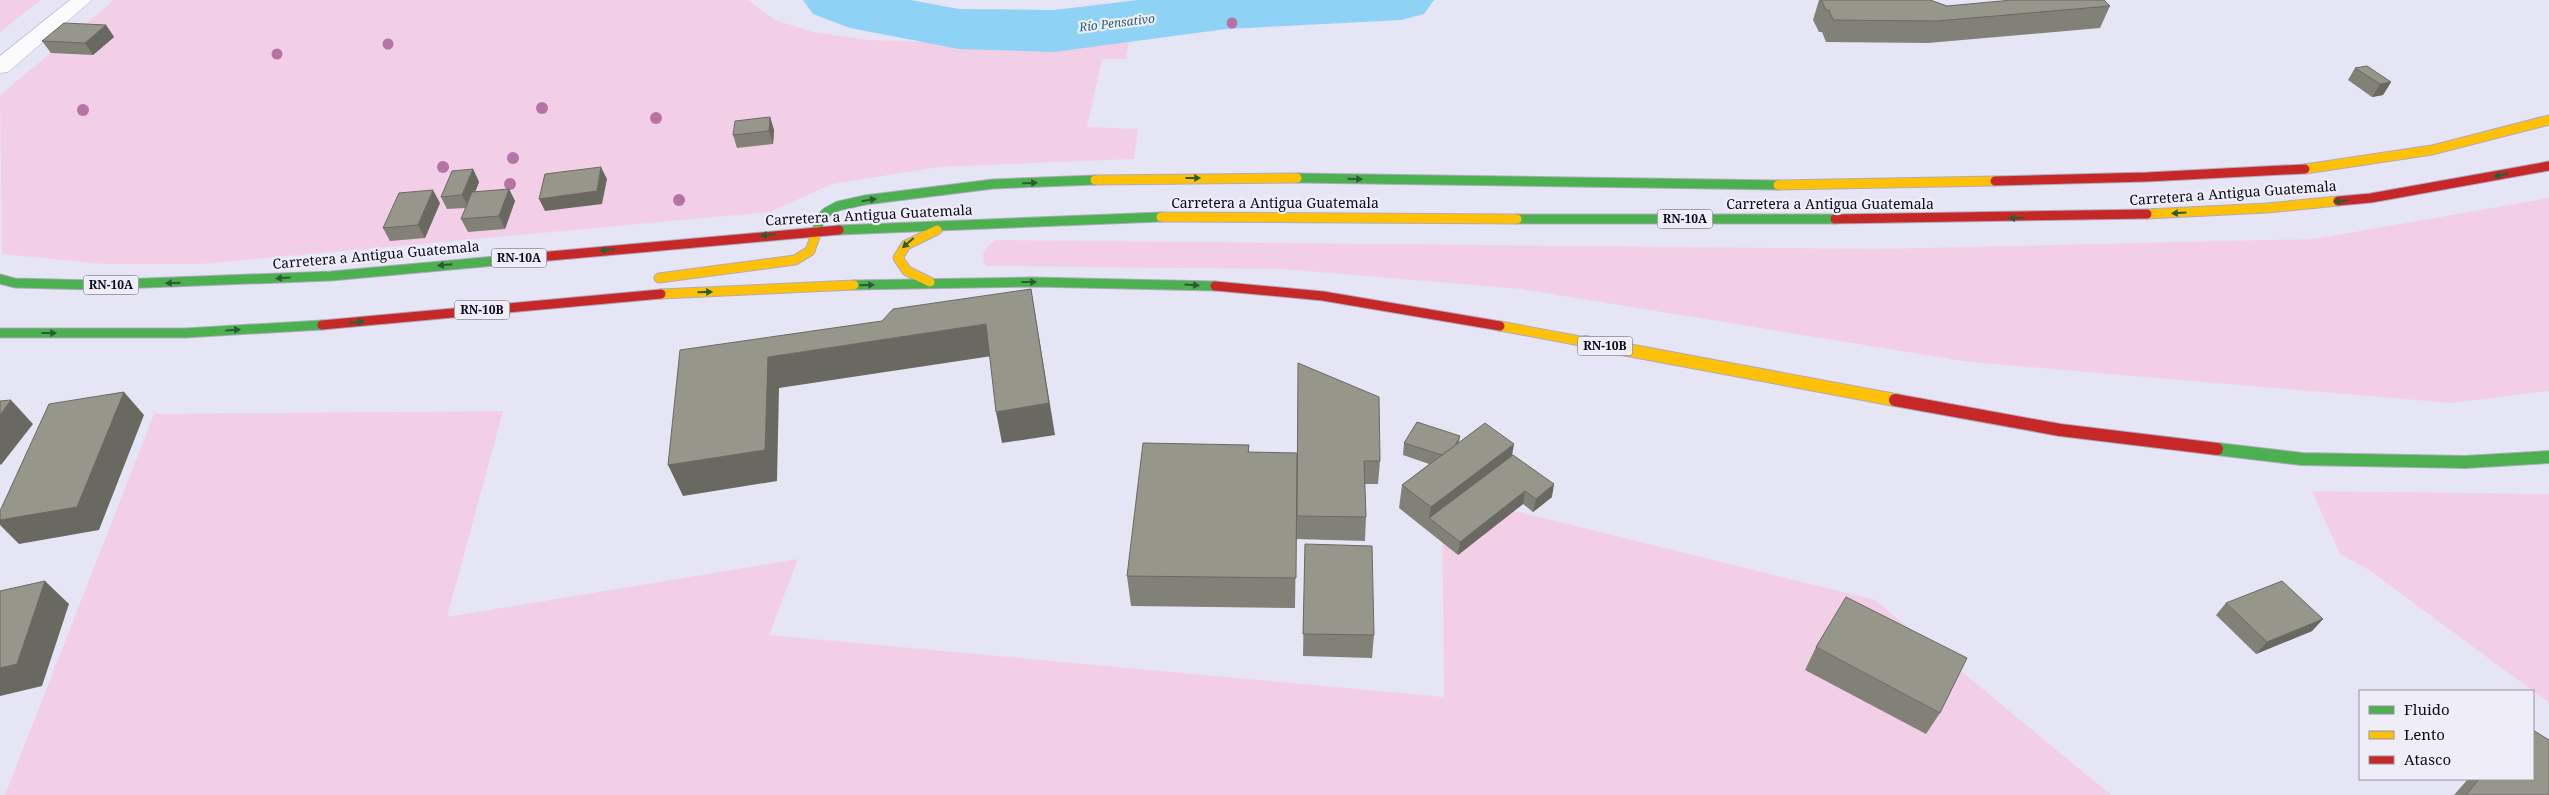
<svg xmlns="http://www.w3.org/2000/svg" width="2549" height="795" font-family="'Noto Serif',serif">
<rect width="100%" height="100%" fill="#e6e5f6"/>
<g fill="#f2cfe7">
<path d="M 0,0 L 41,0 L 0,32 Z"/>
<path d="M 114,0 L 748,0 L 775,20 L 813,32 L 869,40 L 1044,46 L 1129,40 L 1126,59 L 1102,59 L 1087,127 L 1138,129 L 1134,159 L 939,167 L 832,184 L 770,212 L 200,264 L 104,264 L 2,254 L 0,95 Z"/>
<path d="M 2549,198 L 2549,391 L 2451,403 L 1969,362 L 1521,289 L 1283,269 L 986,266 C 980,253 984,249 995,240 L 1877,249 L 2314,239 Z"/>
<path d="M 503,411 L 447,617 L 798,559 L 769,635 L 1444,697 L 1442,493 L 1875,600 L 2111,795 L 5,795 L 154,414 Z"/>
<path d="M 2312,491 L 2549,494 L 2549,703 L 2369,570 L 2340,554 Z"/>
</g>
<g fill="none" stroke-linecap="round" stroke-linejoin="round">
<path fill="#8ed3f6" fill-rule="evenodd" d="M 803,0 L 910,0 L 959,9 L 1054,10 L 1138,0 L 1434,0 L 1424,14 L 1401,20 L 1226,29 L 1054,52 L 959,49 L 850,28 L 813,14 Z"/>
<defs>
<path id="street" d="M 70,0 L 92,0 L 8,72 L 0,73 L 0,56 Z"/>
<g id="fast-far1">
<path d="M 1297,178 L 1778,185"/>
<path d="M 1517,219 L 1835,219"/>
<path d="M 839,230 L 1161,217"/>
<path d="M 817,231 L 820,219 L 827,212 L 838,206 L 865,200 L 993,184 L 1095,180"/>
<path d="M 0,279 L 15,283 L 94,285 L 331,276 L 495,261"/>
<path d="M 854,285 L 1034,282 L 1215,286"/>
<path d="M 0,333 L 185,333 L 322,325"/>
</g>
<path id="fast" d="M 2217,449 L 2302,459 L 2465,462 L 2549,457"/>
<g id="slow-far1">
<path d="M 2305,169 L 2432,150 L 2549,120"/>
<path d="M 1095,180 L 1297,178"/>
<path d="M 1778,185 L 1995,181"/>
<path d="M 2147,214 L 2267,208 L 2338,201"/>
<path d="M 1161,217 L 1517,219"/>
<path d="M 659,278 L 795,260 L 810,251 L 817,231"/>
<path d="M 930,282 L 907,271 L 898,258 L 906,245 L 937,230"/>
<path d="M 661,294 L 854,285"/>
<path d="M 1500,326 L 1591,343"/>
</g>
<path id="slow" d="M 1585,342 L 1895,400"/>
<g id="jam-far1">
<path d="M 1995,181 L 2147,177 L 2305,169"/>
<path d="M 2338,201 L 2371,198 L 2549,166"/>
<path d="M 1835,219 L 2147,214"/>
<path d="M 495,261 L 839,230"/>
<path d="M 1215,286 L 1323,296 L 1500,326"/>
<path d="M 322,325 L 661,294"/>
</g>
<path id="jam" d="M 1895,400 L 2060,430 L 2217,449"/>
</defs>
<use href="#street" stroke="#adacbc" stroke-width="1"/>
<use href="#fast-far1" stroke="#adacbc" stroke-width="11"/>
<use href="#fast" stroke="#adacbc" stroke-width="14"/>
<use href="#slow-far1" stroke="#adacbc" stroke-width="11"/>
<use href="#slow" stroke="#adacbc" stroke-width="14"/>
<use href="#jam-far1" stroke="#adacbc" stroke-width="11"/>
<use href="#jam" stroke="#adacbc" stroke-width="14"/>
<use href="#street" fill="#fbfbfe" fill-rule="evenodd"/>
<use href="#fast-far1" stroke="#4caf50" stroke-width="9"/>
<use href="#fast" stroke="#4caf50" stroke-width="12"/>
<use href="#slow-far1" stroke="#ffc107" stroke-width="9"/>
<use href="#slow" stroke="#ffc107" stroke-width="12"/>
<use href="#jam-far1" stroke="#c62828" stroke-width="9"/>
<use href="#jam" stroke="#c62828" stroke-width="12"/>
</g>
<g fill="#b674a5">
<circle cx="1232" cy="23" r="5.5"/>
<circle cx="388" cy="44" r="5.5"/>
<circle cx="277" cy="54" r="5.5"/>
<circle cx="542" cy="108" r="6"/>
<circle cx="83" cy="110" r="6"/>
<circle cx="656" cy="118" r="6"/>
<circle cx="513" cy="158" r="6"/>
<circle cx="443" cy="167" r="6"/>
<circle cx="510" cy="184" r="6"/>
<circle cx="679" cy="200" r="6"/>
</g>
<g fill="#828178">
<path d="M 1819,0 L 1930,0 L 1947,6 L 2110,6 L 2100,28 L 1928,43 L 1826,42 L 1822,32 L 1819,32 L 1813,20 Z"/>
<path d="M 106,25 L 114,37 L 93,55 L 51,53 L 42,41 Z"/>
<path d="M 2355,68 L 2391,82 L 2383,95 L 2372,97 L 2348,80 Z"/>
<path d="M 770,117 L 774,130 L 773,144 L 737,148 L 733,135 Z"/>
<path d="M 473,169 L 479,182 L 475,192 L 509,189 L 515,201 L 505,229 L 468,232 L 461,219 L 466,208 L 447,209 L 441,197 Z"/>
<path d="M 440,203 L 425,238 L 390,241 L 383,228 Z"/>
<path d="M 1460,436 L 1459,443 L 1512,455 L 1552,497 L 1533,512 L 1523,504 L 1458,555 L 1399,508 L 1402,485 L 1429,464 L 1403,455 L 1404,443 Z"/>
<path d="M 1249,445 L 1249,452 L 1380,461 L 1378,484 L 1365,484 L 1366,517 L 1365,541 L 1296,539 L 1295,608 L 1131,606 L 1127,576 Z"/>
<path d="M 1305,544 L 1374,635 L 1372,658 L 1303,656 Z"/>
<path d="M 2226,603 L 2323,619 L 2312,631 L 2256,654 L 2216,615 Z"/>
<path d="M 1816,647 L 1940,713 L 1926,734 L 1805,670 Z"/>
<path d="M 2468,779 L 2533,779 L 2549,795 L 2454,795 Z"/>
</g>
<g fill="#6a6961">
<path d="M 106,25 L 114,37 L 93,55 L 85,43 Z"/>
<path d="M 2391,82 L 2383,95 L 2372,97 L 2380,84 Z"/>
<path d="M 770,117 L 774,130 L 773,144 L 769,131 Z"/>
<path d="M 601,167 L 607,179 L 602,204 L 545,211 L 539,199 Z"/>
<path d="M 473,169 L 479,182 L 469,207 L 462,195 Z"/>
<path d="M 509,189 L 515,201 L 505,229 L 499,216 Z"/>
<path d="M 433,190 L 440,203 L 425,238 L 418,225 Z"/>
<path d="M 1031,289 L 1055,435 L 1002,443 L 996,412 Z"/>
<path d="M 986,324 L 992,356 L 779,388 L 777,481 L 683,496 L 668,465 L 768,357 Z"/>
<path d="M 124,392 L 144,415 L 99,530 L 19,544 L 0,525 L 0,520 Z"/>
<path d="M 11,400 L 33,424 L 1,465 L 0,464 L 0,415 Z"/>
<path d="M 1514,444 L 1510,468 L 1429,518 L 1431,507 Z"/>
<path d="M 1554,484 L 1552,497 L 1533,512 L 1536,499 Z"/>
<path d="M 1525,491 L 1523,504 L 1458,555 L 1460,542 Z"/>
<path d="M 45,581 L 69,604 L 42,686 L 0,696 L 0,668 Z"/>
<path d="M 2323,619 L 2312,631 L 2256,654 L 2267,642 Z"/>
</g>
<g fill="#97968b" stroke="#6a6961">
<path d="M 1821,0 L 1930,0 L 1947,6 L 2012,0 L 2104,0 L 2110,6 L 1937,21 L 1833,20 L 1829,10 L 1826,10 Z"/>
<path d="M 64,23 L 106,25 L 85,43 L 42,41 Z"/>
<path d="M 2367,66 L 2391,82 L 2380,84 L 2355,68 Z"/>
<path d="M 770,117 L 769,131 L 733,135 L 735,121 Z"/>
<path d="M 601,167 L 597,191 L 539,199 L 545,174 Z"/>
<path d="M 473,169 L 462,195 L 441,197 L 452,171 Z"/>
<path d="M 509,189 L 499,216 L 461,219 L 472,192 Z"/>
<path d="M 433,190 L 418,225 L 383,228 L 399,193 Z"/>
<path d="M 1031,289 L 1049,403 L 996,412 L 986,324 L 768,357 L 765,450 L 668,465 L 680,350 L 882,321 L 893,309 Z"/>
<path d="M 1298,363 L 1379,397 L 1380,461 L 1364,461 L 1366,517 L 1297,516 Z"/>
<path d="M 124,392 L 77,507 L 0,520 L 0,511 L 49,404 Z"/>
<path d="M 11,400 L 0,415 L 0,401 Z"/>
<path d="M 1417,422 L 1460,436 L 1455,446 L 1442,455 L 1404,443 Z"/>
<path d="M 1485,423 L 1514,444 L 1431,507 L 1402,485 Z"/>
<path d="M 1143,443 L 1249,445 L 1248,452 L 1297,453 L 1296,578 L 1127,576 Z"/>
<path d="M 1513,455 L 1554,484 L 1536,499 L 1525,491 L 1460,542 L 1429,518 Z"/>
<path d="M 1305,544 L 1372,546 L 1374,635 L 1303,634 Z"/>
<path d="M 45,581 L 17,664 L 0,668 L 0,591 Z"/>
<path d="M 2282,581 L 2323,619 L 2267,642 L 2226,603 Z"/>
<path d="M 1846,597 L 1967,658 L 1940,713 L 1816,647 Z"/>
<path d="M 2533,730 L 2549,740 L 2549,795 L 2466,795 L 2479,779 L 2533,779 Z"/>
</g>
<defs><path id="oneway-solid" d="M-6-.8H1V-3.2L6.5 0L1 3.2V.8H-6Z" transform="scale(1.25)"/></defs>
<g fill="#2c5c35">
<use href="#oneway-solid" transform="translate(2501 175) rotate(169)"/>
<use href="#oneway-solid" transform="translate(1193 178)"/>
<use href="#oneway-solid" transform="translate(1355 179) rotate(2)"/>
<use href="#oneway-solid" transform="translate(1030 183) rotate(-2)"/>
<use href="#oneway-solid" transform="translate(869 200) rotate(-9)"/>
<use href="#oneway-solid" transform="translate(2341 201) rotate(174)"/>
<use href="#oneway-solid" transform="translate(2179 213) rotate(177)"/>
<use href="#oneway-solid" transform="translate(2016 218) rotate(179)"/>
<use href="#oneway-solid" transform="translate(768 235) rotate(175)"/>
<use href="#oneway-solid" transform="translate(908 243) rotate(139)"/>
<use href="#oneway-solid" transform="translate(607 250) rotate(175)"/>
<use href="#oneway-solid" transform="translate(445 265) rotate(175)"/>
<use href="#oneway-solid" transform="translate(283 278) rotate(177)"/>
<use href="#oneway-solid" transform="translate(1029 282)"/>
<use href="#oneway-solid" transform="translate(173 283) rotate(178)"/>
<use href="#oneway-solid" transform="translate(867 285) rotate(-2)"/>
<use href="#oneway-solid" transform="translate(1192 285) rotate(3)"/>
<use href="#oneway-solid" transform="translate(705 292) rotate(-2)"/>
<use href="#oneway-solid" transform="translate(357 322) rotate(-5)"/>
<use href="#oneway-solid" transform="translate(233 330) rotate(-3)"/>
<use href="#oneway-solid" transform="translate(49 333)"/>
</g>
<g text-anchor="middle" stroke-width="4.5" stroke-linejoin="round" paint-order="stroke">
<g font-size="12" font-style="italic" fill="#295f75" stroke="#eeedf8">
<text transform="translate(1117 23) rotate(-7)" y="4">Río Pensativo</text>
</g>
<g fill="#eeedf8" stroke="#504e5d" stroke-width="1">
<rect x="1657.5" y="209.5" width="55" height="19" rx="4"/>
<rect x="491.5" y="248.5" width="55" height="19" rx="4"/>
<rect x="83.5" y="275.5" width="55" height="19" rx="4"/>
<rect x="454.5" y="300.5" width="55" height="19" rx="4"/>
<rect x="1577.5" y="336.5" width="55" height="19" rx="4"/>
</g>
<g font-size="12" font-weight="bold" fill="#0c0a1a">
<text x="1685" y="223">RN-10A</text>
<text x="519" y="262">RN-10A</text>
<text x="111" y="289">RN-10A</text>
<text x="482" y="314">RN-10B</text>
<text x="1605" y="350">RN-10B</text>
</g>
<g font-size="14" fill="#0c0a1a" stroke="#eeedf8">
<text transform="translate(2233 193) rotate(-4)" y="5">Carretera a Antigua Guatemala</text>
<text x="1275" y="208">Carretera a Antigua Guatemala</text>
<text x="1830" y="209">Carretera a Antigua Guatemala</text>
<text transform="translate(869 215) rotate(-3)" y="5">Carretera a Antigua Guatemala</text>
<text transform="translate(376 255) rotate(-5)" y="5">Carretera a Antigua Guatemala</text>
</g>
</g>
<rect x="2359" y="690" width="175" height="90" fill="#eeedf8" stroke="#94929f"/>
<rect x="2369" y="706" width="25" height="8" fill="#4caf50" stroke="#94929f"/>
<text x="2404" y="715" font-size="15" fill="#0c0a1a">Fluido</text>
<rect x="2369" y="731" width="25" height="8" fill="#ffc107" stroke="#94929f"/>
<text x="2404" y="740" font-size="15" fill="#0c0a1a">Lento</text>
<rect x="2369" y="756" width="25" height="8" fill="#c62828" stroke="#94929f"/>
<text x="2404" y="765" font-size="15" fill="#0c0a1a">Atasco</text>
</svg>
